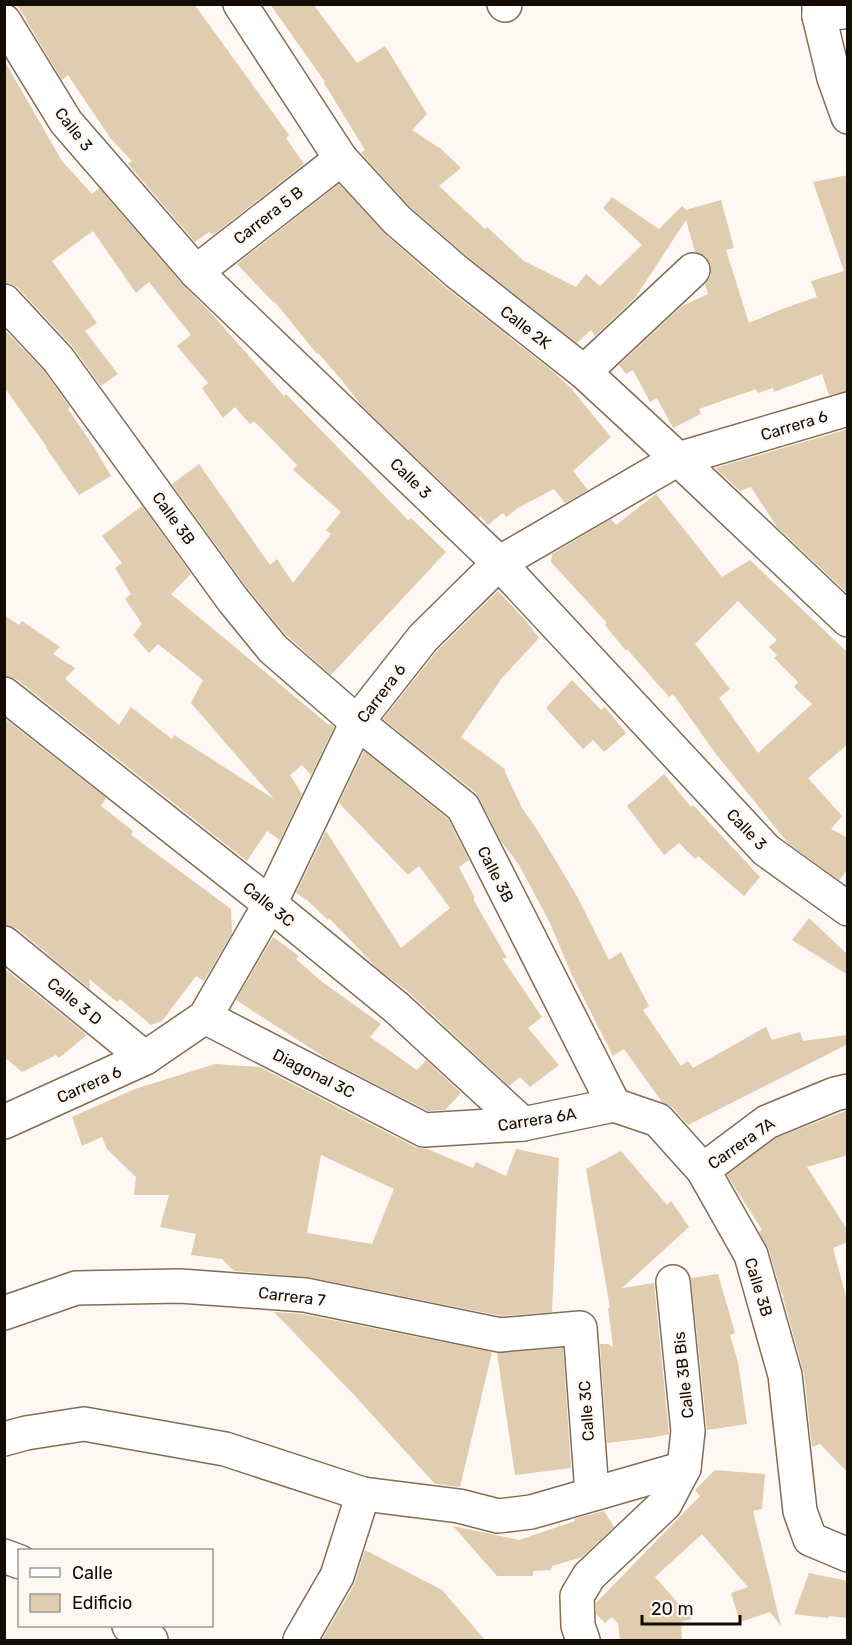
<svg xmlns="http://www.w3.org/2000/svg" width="852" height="1645" font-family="Rubik,sans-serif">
<rect width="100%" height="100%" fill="#fdf8f3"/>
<g fill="#e0ccaf" fill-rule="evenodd">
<path d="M 16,4 L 194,4 L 289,135 L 286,138 L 304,164 L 213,235 L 209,232 L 195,242 L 128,164 L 132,161 L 111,139 L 68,75 L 62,80 L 26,20 L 27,20 Z"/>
<path d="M 270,4 L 313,4 L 357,63 L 385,46 L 427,114 L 412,130 L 441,149 L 461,168 L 439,186 L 485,229 L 487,227 L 524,261 L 576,287 L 586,274 L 600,286 L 642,245 L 603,208 L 612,197 L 659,229 L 682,206 L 686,210 L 721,200 L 734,248 L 726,250 L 749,323 L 782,309 L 817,297 L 811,281 L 844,271 L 813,182 L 848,175 L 848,391 L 829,395 L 822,374 L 774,392 L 773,388 L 758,393 L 756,389 L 699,409 L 701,414 L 673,428 L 657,398 L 650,402 L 633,370 L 626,374 L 619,365 L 682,306 L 708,294 L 705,285 L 711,276 L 711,265 L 706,257 L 695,252 L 686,220 L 635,298 L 595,336 L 591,330 L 577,343 L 469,258 L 410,207 L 361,153 L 365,150 L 324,83 L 325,82 Z"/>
<path d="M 4,60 L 62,161 L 92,194 L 99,188 L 182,284 L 212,314 L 284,396 L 286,394 L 408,520 L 411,518 L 446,552 L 331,675 L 287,636 L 248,589 L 172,484 L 199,464 L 270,565 L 277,559 L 293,583 L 331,534 L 326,530 L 341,512 L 293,470 L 297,465 L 254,421 L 250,424 L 235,407 L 223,418 L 202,388 L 208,383 L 177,346 L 191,335 L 149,282 L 136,293 L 93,231 L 52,261 L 97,323 L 85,331 L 118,374 L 101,386 L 72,346 L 18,288 L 10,283 L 4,283 Z"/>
<path d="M 339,184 L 385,234 L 445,287 L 550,369 L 570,387 L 592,414 L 611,437 L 573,471 L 588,490 L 565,503 L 554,489 L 518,508 L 506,517 L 503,513 L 488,525 L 480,516 L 479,518 L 361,405 L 340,378 L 318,353 L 317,354 L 275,302 L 274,303 L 237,264 Z"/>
<path d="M 4,329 L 44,371 L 70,407 L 68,409 L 94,447 L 111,476 L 79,495 L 46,448 L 47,447 L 4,387 Z"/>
<path d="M 848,429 L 848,594 L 777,527 L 751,487 L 740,491 L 715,468 Z"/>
<path d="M 656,494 L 722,577 L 750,560 L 848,653 L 848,744 L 808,778 L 842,816 L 831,829 L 848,838 L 848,869 L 839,880 L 788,843 L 716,754 L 673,694 L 669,697 L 627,649 L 626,651 L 605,625 L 607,623 L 551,562 L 552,554 L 611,519 L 616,525 ZM 738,601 L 777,640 L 769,647 L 777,655 L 774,658 L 798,682 L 794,687 L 812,704 L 758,753 L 719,698 L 730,689 L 695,644 Z"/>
<path d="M 142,506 L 191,574 L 171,594 L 329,725 L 331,724 L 334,727 L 311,775 L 302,765 L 290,775 L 302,794 L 280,840 L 267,831 L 247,861 L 16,679 L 4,676 L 4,615 L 19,625 L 22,621 L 60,647 L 53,654 L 75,668 L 65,679 L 119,725 L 131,707 L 172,739 L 174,735 L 274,799 L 191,703 L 203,680 L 158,644 L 149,653 L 133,635 L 142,624 L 125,599 L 131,594 L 115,568 L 122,563 L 102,536 Z"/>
<path d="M 498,591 L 525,620 L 539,638 L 502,678 L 461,737 L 505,769 L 505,772 L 522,808 L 538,831 L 578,898 L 609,960 L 621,952 L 631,972 L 649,1006 L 643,1010 L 681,1066 L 688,1061 L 693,1068 L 766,1027 L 772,1040 L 800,1032 L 803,1041 L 848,1035 L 848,1044 L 688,1125 L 672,1107 L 662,1102 L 624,1049 L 613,1056 L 571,973 L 550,923 L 519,865 L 501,841 L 479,798 L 475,792 L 383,719 L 437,651 Z"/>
<path d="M 572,680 L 601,710 L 605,707 L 626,733 L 604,752 L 593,740 L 583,749 L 546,708 Z"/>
<path d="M 4,718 L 106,798 L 101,806 L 133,831 L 131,835 L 231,909 L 232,933 L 204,981 L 196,976 L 162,1021 L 151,1025 L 120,999 L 117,1002 L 89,979 L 90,989 L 16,928 L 4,925 Z"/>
<path d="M 364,751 L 448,819 L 469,860 L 459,867 L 475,898 L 473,899 L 507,958 L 502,958 L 542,1017 L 528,1028 L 559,1065 L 530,1087 L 520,1077 L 509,1086 L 407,991 L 378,969 L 329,918 L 328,920 L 307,900 L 296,893 L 326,831 L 401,948 L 450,908 L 419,866 L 408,875 L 339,803 Z"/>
<path d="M 664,774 L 691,807 L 693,805 L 760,877 L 744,896 L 698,856 L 695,859 L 679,843 L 664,855 L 627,806 Z"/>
<path d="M 809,918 L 848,955 L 848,975 L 792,940 Z"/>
<path d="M 273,937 L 299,956 L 296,959 L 321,981 L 381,1024 L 370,1037 L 417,1070 L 426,1060 L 461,1093 L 445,1110 L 428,1111 L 327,1059 L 236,1000 Z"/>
<path d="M 4,968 L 87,1035 L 59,1058 L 56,1055 L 22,1072 L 4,1057 Z"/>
<path d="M 215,1064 L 260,1067 L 415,1147 L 427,1149 L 473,1168 L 476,1162 L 506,1176 L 516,1149 L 559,1158 L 552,1312 L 501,1316 L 309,1277 L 234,1271 L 222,1259 L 191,1255 L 196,1234 L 160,1227 L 169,1195 L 134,1195 L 136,1177 L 107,1149 L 102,1137 L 82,1146 L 72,1117 L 135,1089 ZM 321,1155 L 394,1189 L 372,1244 L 307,1233 Z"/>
<path d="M 848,1110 L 848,1155 L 807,1167 L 848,1231 L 848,1242 L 833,1248 L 848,1304 L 848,1473 L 820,1444 L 812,1447 L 804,1373 L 783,1298 L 784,1297 L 781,1292 L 769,1250 L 759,1232 L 762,1230 L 727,1175 L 776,1138 Z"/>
<path d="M 621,1151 L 667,1205 L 671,1201 L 689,1227 L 622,1288 L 654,1283 L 669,1434 L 656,1437 L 607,1443 L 600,1344 L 608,1344 L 613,1347 L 608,1308 L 610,1308 L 586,1169 Z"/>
<path d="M 718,1274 L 735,1333 L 730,1335 L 738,1362 L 747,1424 L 707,1430 L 691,1278 Z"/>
<path d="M 274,1312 L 302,1314 L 492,1352 L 460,1487 L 435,1484 L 356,1397 Z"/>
<path d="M 563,1348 L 571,1468 L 515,1475 L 497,1353 Z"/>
<path d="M 715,1470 L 765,1474 L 762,1509 L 753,1511 L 781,1626 L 770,1612 L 740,1622 L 731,1593 L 748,1587 L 702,1534 L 655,1577 L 692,1619 L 681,1622 L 682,1641 L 620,1641 L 618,1623 L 612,1617 L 605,1623 L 596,1614 L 596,1603 L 700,1496 L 695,1490 Z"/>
<path d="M 604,1511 L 614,1527 L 582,1557 L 552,1566 L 551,1570 L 533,1571 L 533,1576 L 497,1576 L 453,1526 L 519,1540 L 575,1521 L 574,1519 Z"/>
<path d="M 365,1550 L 442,1590 L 486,1641 L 321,1641 L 349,1594 L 355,1582 Z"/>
<path d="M 809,1573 L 848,1581 L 848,1618 L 829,1616 L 828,1618 L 794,1614 Z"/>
</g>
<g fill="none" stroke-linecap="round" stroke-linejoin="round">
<defs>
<g id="street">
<path d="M 240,4 L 341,159 L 397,220 L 457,272 L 584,372 L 678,459 L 848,620"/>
<path d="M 504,4 L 505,5"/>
<path d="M 819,4 L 819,16 L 834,78 L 848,117"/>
<path d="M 819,16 L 848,11"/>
<path d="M 4,21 L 66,122 L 196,272 L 499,563 L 766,850 L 848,909"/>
<path d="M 196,272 L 341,159"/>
<path d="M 4,301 L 58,359 L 233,600 L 273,649 L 357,722 L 463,807 L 614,1105 L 658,1120 L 703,1170 L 751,1255 L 785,1375 L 800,1511 L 810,1539 L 848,1555"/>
<path d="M 584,372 L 693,270"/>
<path d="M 4,694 L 270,904 L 397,1008 L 523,1124"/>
<path d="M 4,943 L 145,1058"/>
<path d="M 205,1017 L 424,1130 L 523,1124 L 614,1105"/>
<path d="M 4,1122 L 145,1058 L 205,1017 L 270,904 L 357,722 L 423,638 L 499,563 L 678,459 L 848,409"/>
<path d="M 703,1170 L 767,1122 L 835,1094 L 848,1091"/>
<path d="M 4,1313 L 76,1288 L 180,1286 L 305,1295 L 500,1335 L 580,1328 L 592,1493"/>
<path d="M 4,1439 L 26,1433 L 84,1424 L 225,1449 L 363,1494 L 459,1506 L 498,1516 L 531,1512 L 684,1468"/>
<path d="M 4,1556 L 20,1562"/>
<path d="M 129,1626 L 151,1640"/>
<path d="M 300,1640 L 337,1576 L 363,1494"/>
<path d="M 583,1640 L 578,1626 L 577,1596 L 589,1576 L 665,1504 L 684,1468 L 688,1431 L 673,1282"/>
</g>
</defs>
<use href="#street" stroke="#806e54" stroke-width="36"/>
<use href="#street" stroke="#fff" stroke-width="33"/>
</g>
<g text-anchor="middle" stroke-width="4.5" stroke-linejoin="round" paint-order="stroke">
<g font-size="16" fill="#130c04" stroke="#fdf8f3">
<text transform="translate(74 129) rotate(52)" y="6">Calle 3</text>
<text transform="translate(268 215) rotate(-38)" y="6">Carrera 5 B</text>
<text transform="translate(526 327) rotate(38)" y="6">Calle 2K</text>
<text transform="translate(794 425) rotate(-17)" y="6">Carrera 6</text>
<text transform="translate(411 478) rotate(44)" y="6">Calle 3</text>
<text transform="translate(174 518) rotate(54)" y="6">Calle 3B</text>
<text transform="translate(381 693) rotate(-53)" y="6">Carrera 6</text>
<text transform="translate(747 829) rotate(46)" y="6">Calle 3</text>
<text transform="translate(496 874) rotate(63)" y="6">Calle 3B</text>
<text transform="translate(269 904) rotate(39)" y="6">Calle 3C</text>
<text transform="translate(75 1001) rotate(39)" y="6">Calle 3 D</text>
<text transform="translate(314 1073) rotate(27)" y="6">Diagonal 3C</text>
<text transform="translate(89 1084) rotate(-24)" y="6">Carrera 6</text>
<text transform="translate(537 1119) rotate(-9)" y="6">Carrera 6A</text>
<text transform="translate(741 1143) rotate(-35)" y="6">Carrera 7A</text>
<text transform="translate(759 1287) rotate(73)" y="6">Calle 3B</text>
<text transform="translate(292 1296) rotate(7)" y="6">Carrera 7</text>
<text transform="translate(683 1375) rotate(-96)" y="6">Calle 3B Bis</text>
<text transform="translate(586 1411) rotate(-94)" y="6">Calle 3C</text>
</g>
</g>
<rect width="852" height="1645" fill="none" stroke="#130c04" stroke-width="12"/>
<rect x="18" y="1549" width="195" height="78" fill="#fdf8f3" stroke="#9f9a93" stroke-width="1.5"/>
<rect x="30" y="1568" width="30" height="9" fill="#ffffff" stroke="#9f9a93" stroke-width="1.5"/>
<text x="72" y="1579" font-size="18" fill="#130c04">Calle</text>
<rect x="30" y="1594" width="30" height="18" fill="#e0ccaf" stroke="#9f9a93" stroke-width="1.5"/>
<text x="72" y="1609" font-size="18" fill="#130c04">Edificio</text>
<path d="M642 1615v9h98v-9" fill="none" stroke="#130c04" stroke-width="3"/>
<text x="651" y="1615" font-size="18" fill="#130c04" stroke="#fdf8f3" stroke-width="4.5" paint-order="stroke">20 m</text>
</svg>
